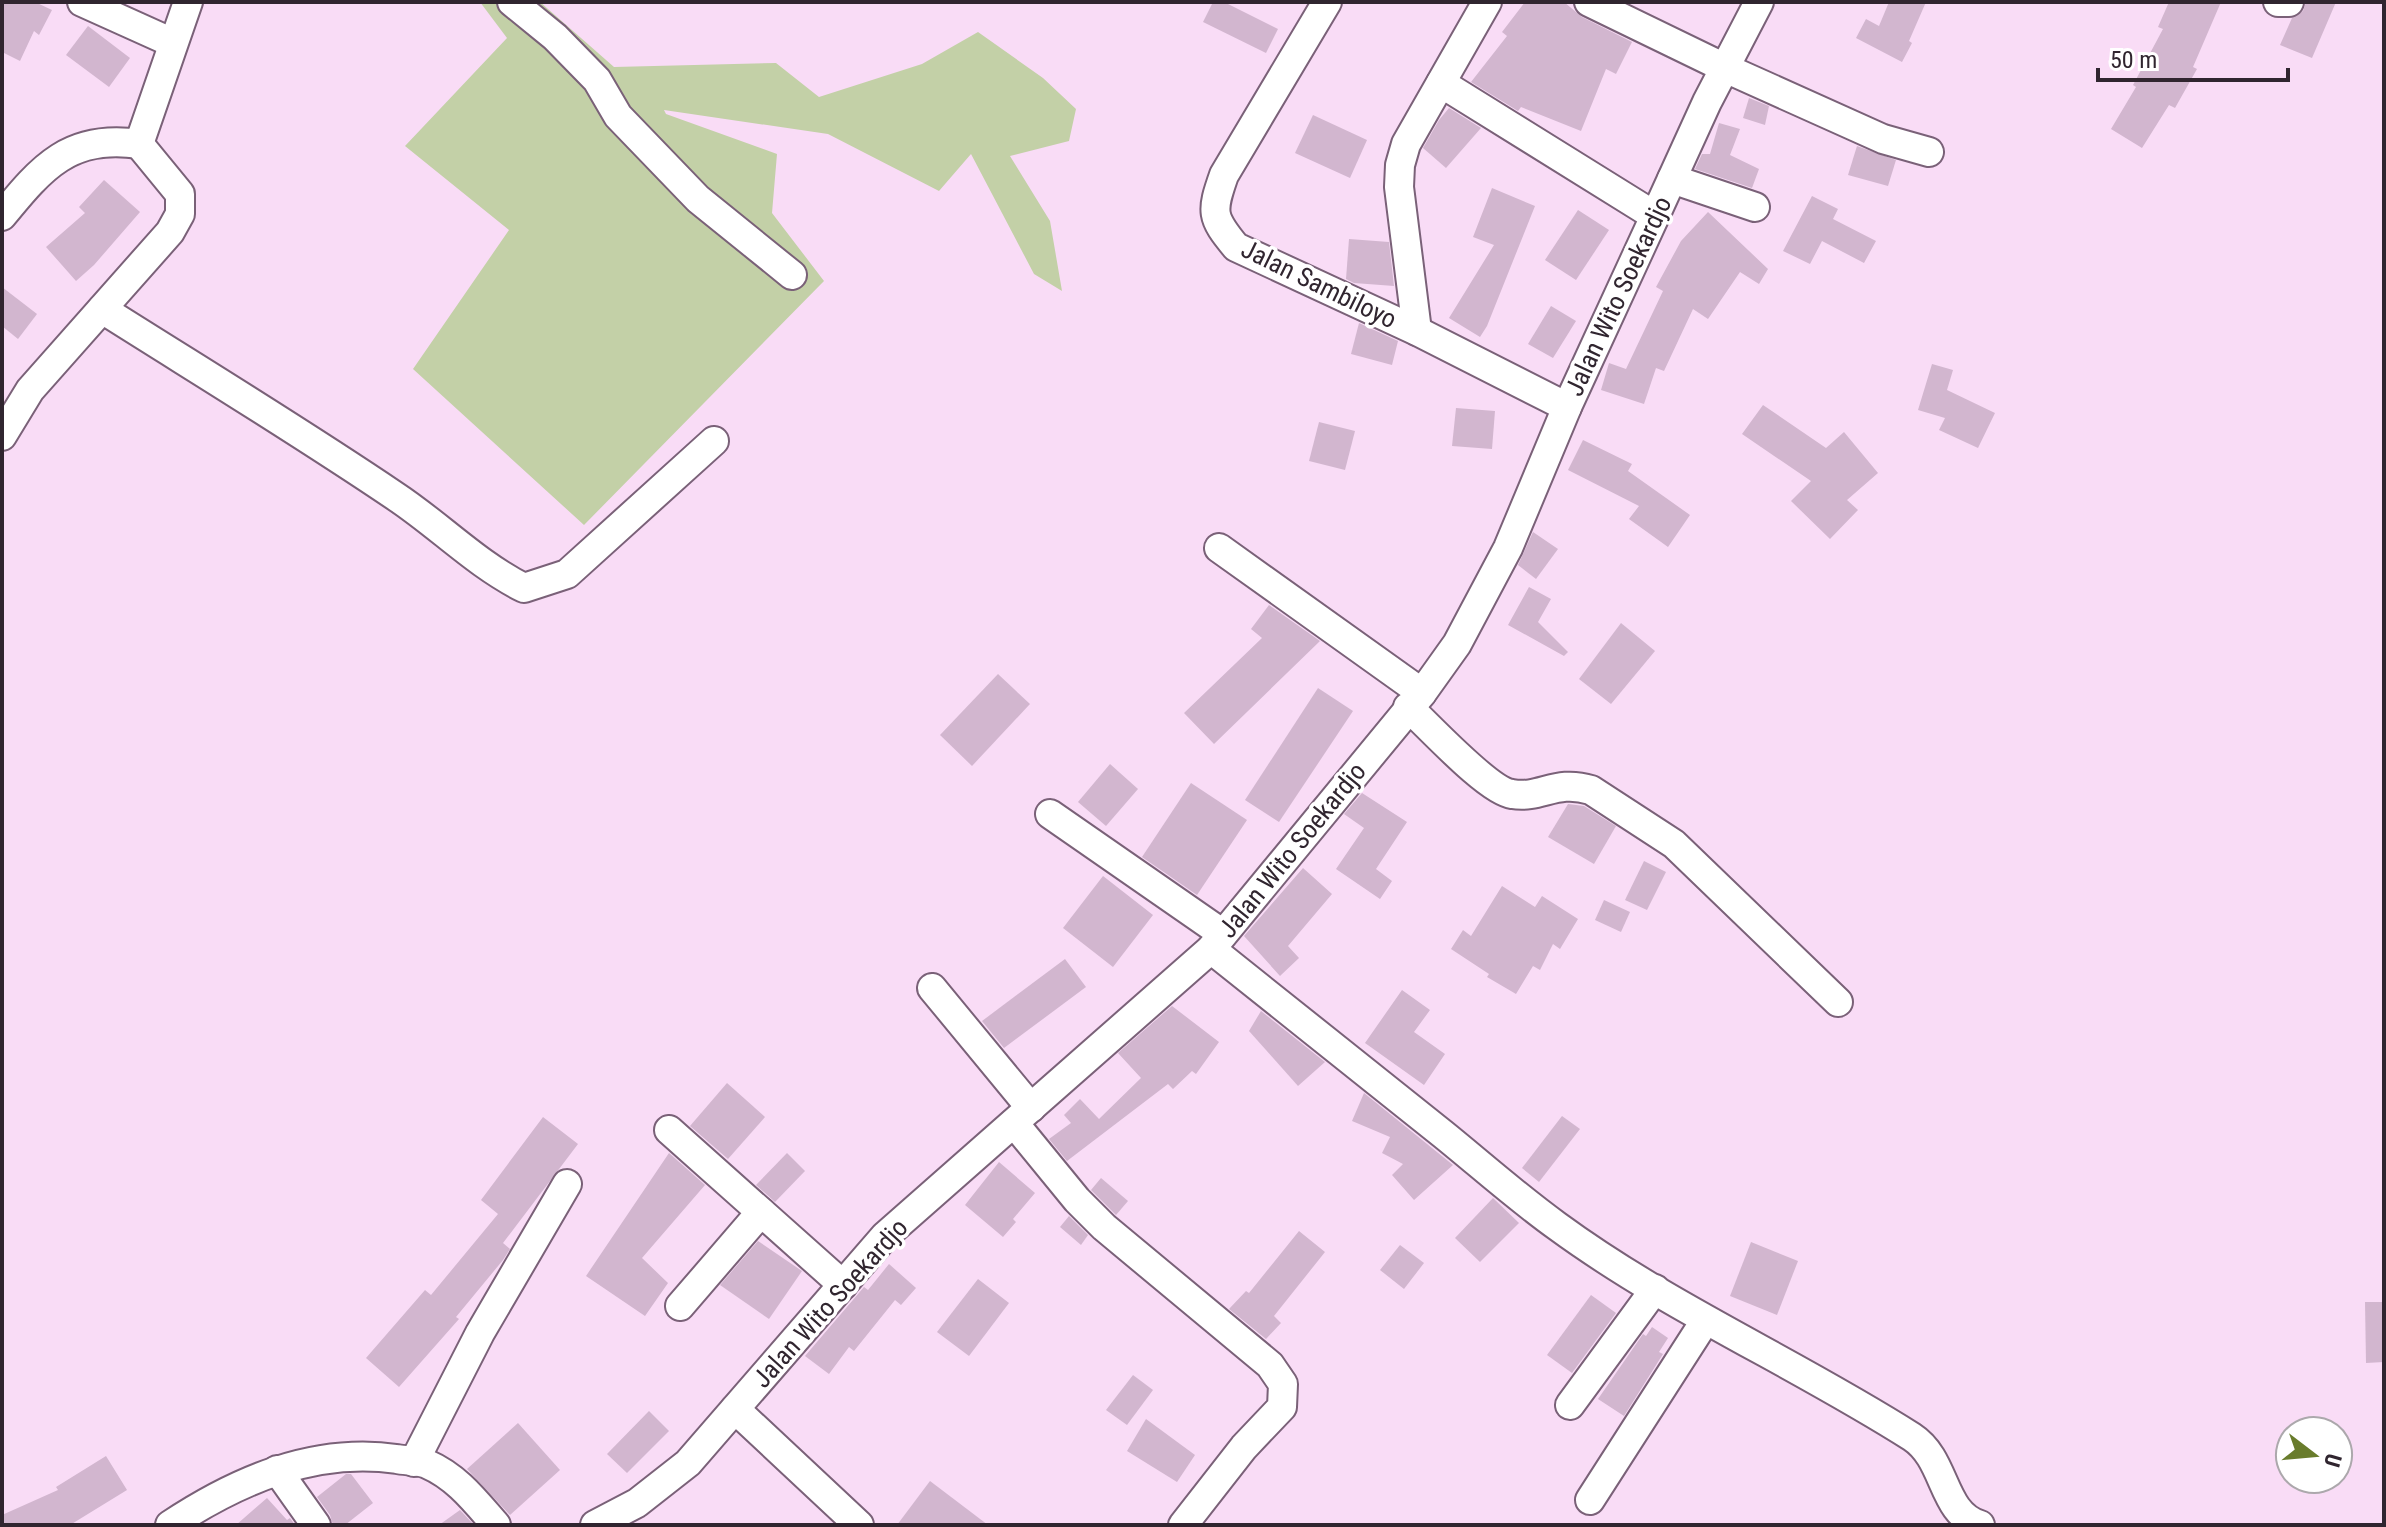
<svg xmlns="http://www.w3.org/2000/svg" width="2386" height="1527" font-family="'Roboto Condensed',sans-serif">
<rect width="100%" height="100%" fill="#f9dcf6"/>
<path fill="#c3d0a7" d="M 480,2 L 540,2 L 614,67 L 776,63 L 819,97 L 922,64 L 978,32 L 1043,78 L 1076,109 L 1069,141 L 1010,156 L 1050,221 L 1062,291 L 1034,274 L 971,154 L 939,191 L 828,134 L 664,110 L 666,114 L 777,154 L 772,213 L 824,281 L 584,525 L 413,369 L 509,230 L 405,146 L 507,38 Z"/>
<g fill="#d2b6cf">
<path d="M 2,2 L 35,2 L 52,10 L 39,35 L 34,31 L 20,61 L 2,52 Z"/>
<path d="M 1213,2 L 1224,2 L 1278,29 L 1266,53 L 1203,22 Z"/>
<path d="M 1525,2 L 1564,2 L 1582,17 L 1632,42 L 1616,74 L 1606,69 L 1581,131 L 1521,107 L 1518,111 L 1471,82 L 1507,36 L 1502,32 Z"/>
<path d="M 1889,2 L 1926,2 L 1909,41 L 1912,43 L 1902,62 L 1856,38 L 1866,19 L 1879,26 Z"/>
<path d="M 2169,2 L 2221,2 L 2193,67 L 2197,69 L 2175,108 L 2169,105 L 2142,148 L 2111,129 L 2136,87 L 2133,85 L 2163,29 L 2158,27 Z"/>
<path d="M 2306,2 L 2336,2 L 2312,58 L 2280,45 L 2292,18 L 2303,11 Z"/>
<path d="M 88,26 L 130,58 L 109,87 L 66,55 Z"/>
<path d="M 1749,98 L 1769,106 L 1765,125 L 1743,118 Z"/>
<path d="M 1449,108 L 1481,128 L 1446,168 L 1423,148 L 1439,120 Z"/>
<path d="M 1313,115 L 1367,140 L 1350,178 L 1295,153 Z"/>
<path d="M 1719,123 L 1740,129 L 1730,155 L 1759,169 L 1752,188 L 1695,169 L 1702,154 L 1710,154 Z"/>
<path d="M 1857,146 L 1896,160 L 1888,186 L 1848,175 Z"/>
<path d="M 104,180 L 140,212 L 94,265 L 76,281 L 46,247 L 85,213 L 79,207 Z"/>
<path d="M 1492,188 L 1535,206 L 1487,326 L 1480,337 L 1449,318 L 1494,245 L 1473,237 Z"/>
<path d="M 1812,196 L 1838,209 L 1833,219 L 1876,241 L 1864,263 L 1822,241 L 1810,264 L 1783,251 Z"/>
<path d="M 1578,210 L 1609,230 L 1576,280 L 1545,260 Z"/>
<path d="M 1708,212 L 1768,269 L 1759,284 L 1740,272 L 1708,319 L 1693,309 L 1664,371 L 1656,368 L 1644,404 L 1601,390 L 1609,363 L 1626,369 L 1663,291 L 1656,287 L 1681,241 Z"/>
<path d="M 1349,239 L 1389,242 L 1394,286 L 1354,283 L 1346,279 Z"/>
<path d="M 2,287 L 37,314 L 18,339 L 2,326 Z"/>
<path d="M 1551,306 L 1576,321 L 1553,358 L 1528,344 Z"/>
<path d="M 1359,323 L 1398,341 L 1392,365 L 1351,354 Z"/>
<path d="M 1932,364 L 1953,370 L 1947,390 L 1995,413 L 1978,448 L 1939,430 L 1945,418 L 1918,410 Z"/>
<path d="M 1763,405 L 1826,448 L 1844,432 L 1878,473 L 1847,500 L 1858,510 L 1830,539 L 1791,501 L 1811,481 L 1742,434 Z"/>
<path d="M 1456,408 L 1495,411 L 1492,449 L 1452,446 Z"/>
<path d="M 1319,422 L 1355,431 L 1345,470 L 1309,461 Z"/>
<path d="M 1583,440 L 1632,464 L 1628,471 L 1690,515 L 1668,547 L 1629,519 L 1639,506 L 1568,470 Z"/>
<path d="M 1533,532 L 1558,549 L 1536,579 L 1518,565 Z"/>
<path d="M 1529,587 L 1551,599 L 1538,622 L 1568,652 L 1564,656 L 1508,625 Z"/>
<path d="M 1269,605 L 1320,641 L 1214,744 L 1184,713 L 1262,638 L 1251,629 Z"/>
<path d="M 1621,623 L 1655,651 L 1611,704 L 1579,679 Z"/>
<path d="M 998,674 L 1030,704 L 972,766 L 940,735 Z"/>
<path d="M 1318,688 L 1353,711 L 1279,822 L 1245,800 Z"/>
<path d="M 1110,764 L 1138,789 L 1106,826 L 1078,802 Z"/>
<path d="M 1191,783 L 1247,820 L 1197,895 L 1142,857 Z"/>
<path d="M 1362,793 L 1407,822 L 1376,869 L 1392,881 L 1380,899 L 1336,869 L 1364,828 L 1344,814 Z"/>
<path d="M 1568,804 L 1584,806 L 1616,826 L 1594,864 L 1548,837 Z"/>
<path d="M 1644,861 L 1666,872 L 1647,910 L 1625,900 Z"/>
<path d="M 1303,868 L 1332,894 L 1288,946 L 1299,958 L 1280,976 L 1244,936 Z"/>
<path d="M 1103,876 L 1153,915 L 1113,967 L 1063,928 Z"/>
<path d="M 1502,886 L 1535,907 L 1542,896 L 1578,919 L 1560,949 L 1553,944 L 1540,970 L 1533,966 L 1516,994 L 1487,977 L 1489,974 L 1451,949 L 1463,930 L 1471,936 Z"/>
<path d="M 1604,900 L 1630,912 L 1621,932 L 1595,920 Z"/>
<path d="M 1065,959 L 1086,987 L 1004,1048 L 982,1021 Z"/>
<path d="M 1402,990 L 1430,1010 L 1414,1032 L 1445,1054 L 1424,1085 L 1365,1043 Z"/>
<path d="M 1172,1006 L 1219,1042 L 1196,1074 L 1192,1071 L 1173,1089 L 1168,1084 L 1067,1161 L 1049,1139 L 1071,1123 L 1064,1115 L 1080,1099 L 1099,1119 L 1141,1078 L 1118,1053 Z"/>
<path d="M 1261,1011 L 1325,1062 L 1298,1086 L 1249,1031 Z"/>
<path d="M 727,1083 L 765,1117 L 728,1159 L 690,1126 Z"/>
<path d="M 1364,1093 L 1453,1165 L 1414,1200 L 1392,1175 L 1403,1164 L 1382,1153 L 1390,1137 L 1352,1121 Z"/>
<path d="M 1562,1116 L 1580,1129 L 1539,1182 L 1522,1168 Z"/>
<path d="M 543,1117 L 578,1144 L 503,1243 L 510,1249 L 503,1260 L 456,1317 L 459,1319 L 399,1387 L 366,1358 L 425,1290 L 431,1295 L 498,1214 L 481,1200 Z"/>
<path d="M 669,1153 L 705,1185 L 642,1258 L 668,1283 L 645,1316 L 586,1276 Z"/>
<path d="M 787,1153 L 805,1171 L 775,1202 L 756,1185 Z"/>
<path d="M 999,1162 L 1035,1193 L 1013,1219 L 1016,1222 L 1003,1237 L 965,1205 Z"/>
<path d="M 1101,1178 L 1128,1201 L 1116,1215 L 1091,1190 Z"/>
<path d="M 1493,1198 L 1519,1223 L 1480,1262 L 1455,1238 Z"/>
<path d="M 1069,1216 L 1088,1235 L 1081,1245 L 1060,1227 Z"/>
<path d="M 1299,1231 L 1325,1252 L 1274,1316 L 1281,1323 L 1266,1339 L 1229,1309 L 1246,1291 L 1249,1293 Z"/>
<path d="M 758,1241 L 802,1271 L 769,1319 L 720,1285 Z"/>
<path d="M 1751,1242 L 1798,1261 L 1777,1315 L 1730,1296 Z"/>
<path d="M 1400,1245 L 1424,1263 L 1404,1289 L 1380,1270 Z"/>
<path d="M 889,1264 L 916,1288 L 901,1305 L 895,1300 L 854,1351 L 849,1347 L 829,1374 L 805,1356 L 864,1287 L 868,1290 Z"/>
<path d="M 978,1279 L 1009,1303 L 969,1356 L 937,1332 Z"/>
<path d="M 1591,1295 L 1616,1313 L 1572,1373 L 1547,1355 Z"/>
<path d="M 2365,1302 L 2384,1302 L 2384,1362 L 2366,1363 Z"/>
<path d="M 1652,1327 L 1668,1338 L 1659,1352 L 1663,1354 L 1624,1416 L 1598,1399 L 1643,1334 L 1646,1336 Z"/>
<path d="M 1133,1375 L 1153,1390 L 1127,1425 L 1106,1410 Z"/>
<path d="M 649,1411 L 669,1431 L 627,1473 L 607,1454 Z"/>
<path d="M 1146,1419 L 1195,1455 L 1177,1482 L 1127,1451 Z"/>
<path d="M 518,1423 L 560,1470 L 510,1515 L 467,1469 Z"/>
<path d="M 106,1456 L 127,1490 L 70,1525 L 2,1525 L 2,1515 L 58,1490 L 56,1487 Z"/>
<path d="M 346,1474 L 351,1474 L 373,1503 L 345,1525 L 333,1525 L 330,1515 L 317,1497 Z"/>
<path d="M 930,1481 L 988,1525 L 897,1525 Z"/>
<path d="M 267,1498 L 287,1520 L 290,1518 L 295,1525 L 236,1525 Z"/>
<path d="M 460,1510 L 474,1525 L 439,1525 Z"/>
</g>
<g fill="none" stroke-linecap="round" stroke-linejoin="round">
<defs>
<g id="minor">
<path d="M 82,2 L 173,43"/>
<path d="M 512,2 L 555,37 L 597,80 L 618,116 L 698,199 L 792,275"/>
<path d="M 1327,2 L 1224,175 C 1211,212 1211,217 1236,247 L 1417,331 L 1567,407"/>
<path d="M 1589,2 L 1725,68 L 1883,139 L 1929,152"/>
<path d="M 2278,2 L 2289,2"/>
<path d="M 1441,83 L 1655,216"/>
<path d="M 1672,179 L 1755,207"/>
<path d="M 2,216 C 42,167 70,134 139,144 L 188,2"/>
<path d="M 102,309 C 200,371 299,431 395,496 C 439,525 476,564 524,588 L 567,574 L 714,441"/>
<path d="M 1417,331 L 1399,187 L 1400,165 L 1406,144 L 1487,2"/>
<path d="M 2,436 L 30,390 L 170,232 L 180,214 L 180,194 L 139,144"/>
<path d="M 1219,548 L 1422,693"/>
<path d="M 1408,707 C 1429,726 1488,791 1512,794 C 1542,799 1555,779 1591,790 L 1674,844 L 1838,1002"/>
<path d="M 1050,814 L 1223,934"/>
<path d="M 1211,949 C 1289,1011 1366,1073 1444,1135 C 1481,1165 1518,1198 1557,1226 C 1669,1308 1796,1363 1912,1437 C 1947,1460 1941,1513 1980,1525"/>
<path d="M 932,988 L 1031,1108"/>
<path d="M 1014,1123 L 1077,1200 L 1104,1227 L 1270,1365 L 1283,1384 L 1282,1407 L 1244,1447 L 1183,1525"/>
<path d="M 669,1130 L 843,1285"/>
<path d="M 680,1306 L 761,1212"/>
<path d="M 1570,1405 L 1655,1289"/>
<path d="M 735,1409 L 859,1525"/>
<path d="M 414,1462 L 480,1333 L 567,1184"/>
<path d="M 277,1470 L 316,1525"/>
<path d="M 1590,1500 L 1705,1321"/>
<path d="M 170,1525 C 238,1480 315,1447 397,1459 C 406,1461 418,1460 427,1464 C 457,1477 475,1501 496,1525"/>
<path d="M 595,1525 L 637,1503 L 688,1463 L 885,1236 L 1211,949 L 1422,693 L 1457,644 L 1508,548 L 1567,407 L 1655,216 L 1707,102 L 1759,2"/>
</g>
</defs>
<use href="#minor" stroke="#7a6178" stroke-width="32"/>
<use href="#minor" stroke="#fff" stroke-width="28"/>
</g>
<g text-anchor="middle" stroke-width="7" stroke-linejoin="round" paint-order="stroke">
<g font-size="26" fill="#30252f" stroke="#fff">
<text transform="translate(1319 284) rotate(26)" y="9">Jalan Sambiloyo</text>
<text transform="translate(1618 296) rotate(-65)" y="9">Jalan Wito Soekardjo</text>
<text transform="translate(1292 850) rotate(-51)" y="9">Jalan Wito Soekardjo</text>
<text transform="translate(830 1303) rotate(-48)" y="9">Jalan Wito Soekardjo</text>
</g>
</g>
<rect width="2386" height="1527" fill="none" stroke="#30252f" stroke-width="8"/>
<g transform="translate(2314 1455) rotate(106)"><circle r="38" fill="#ffffff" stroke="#aca8ac" stroke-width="2"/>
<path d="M0-6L14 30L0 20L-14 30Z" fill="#697c2c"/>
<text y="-12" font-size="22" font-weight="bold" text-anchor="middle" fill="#30252f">U</text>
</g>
<path d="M2098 68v12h190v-12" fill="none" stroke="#30252f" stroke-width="4"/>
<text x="2110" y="68" font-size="24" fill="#30252f" stroke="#ffffff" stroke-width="6" paint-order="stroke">50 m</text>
</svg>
